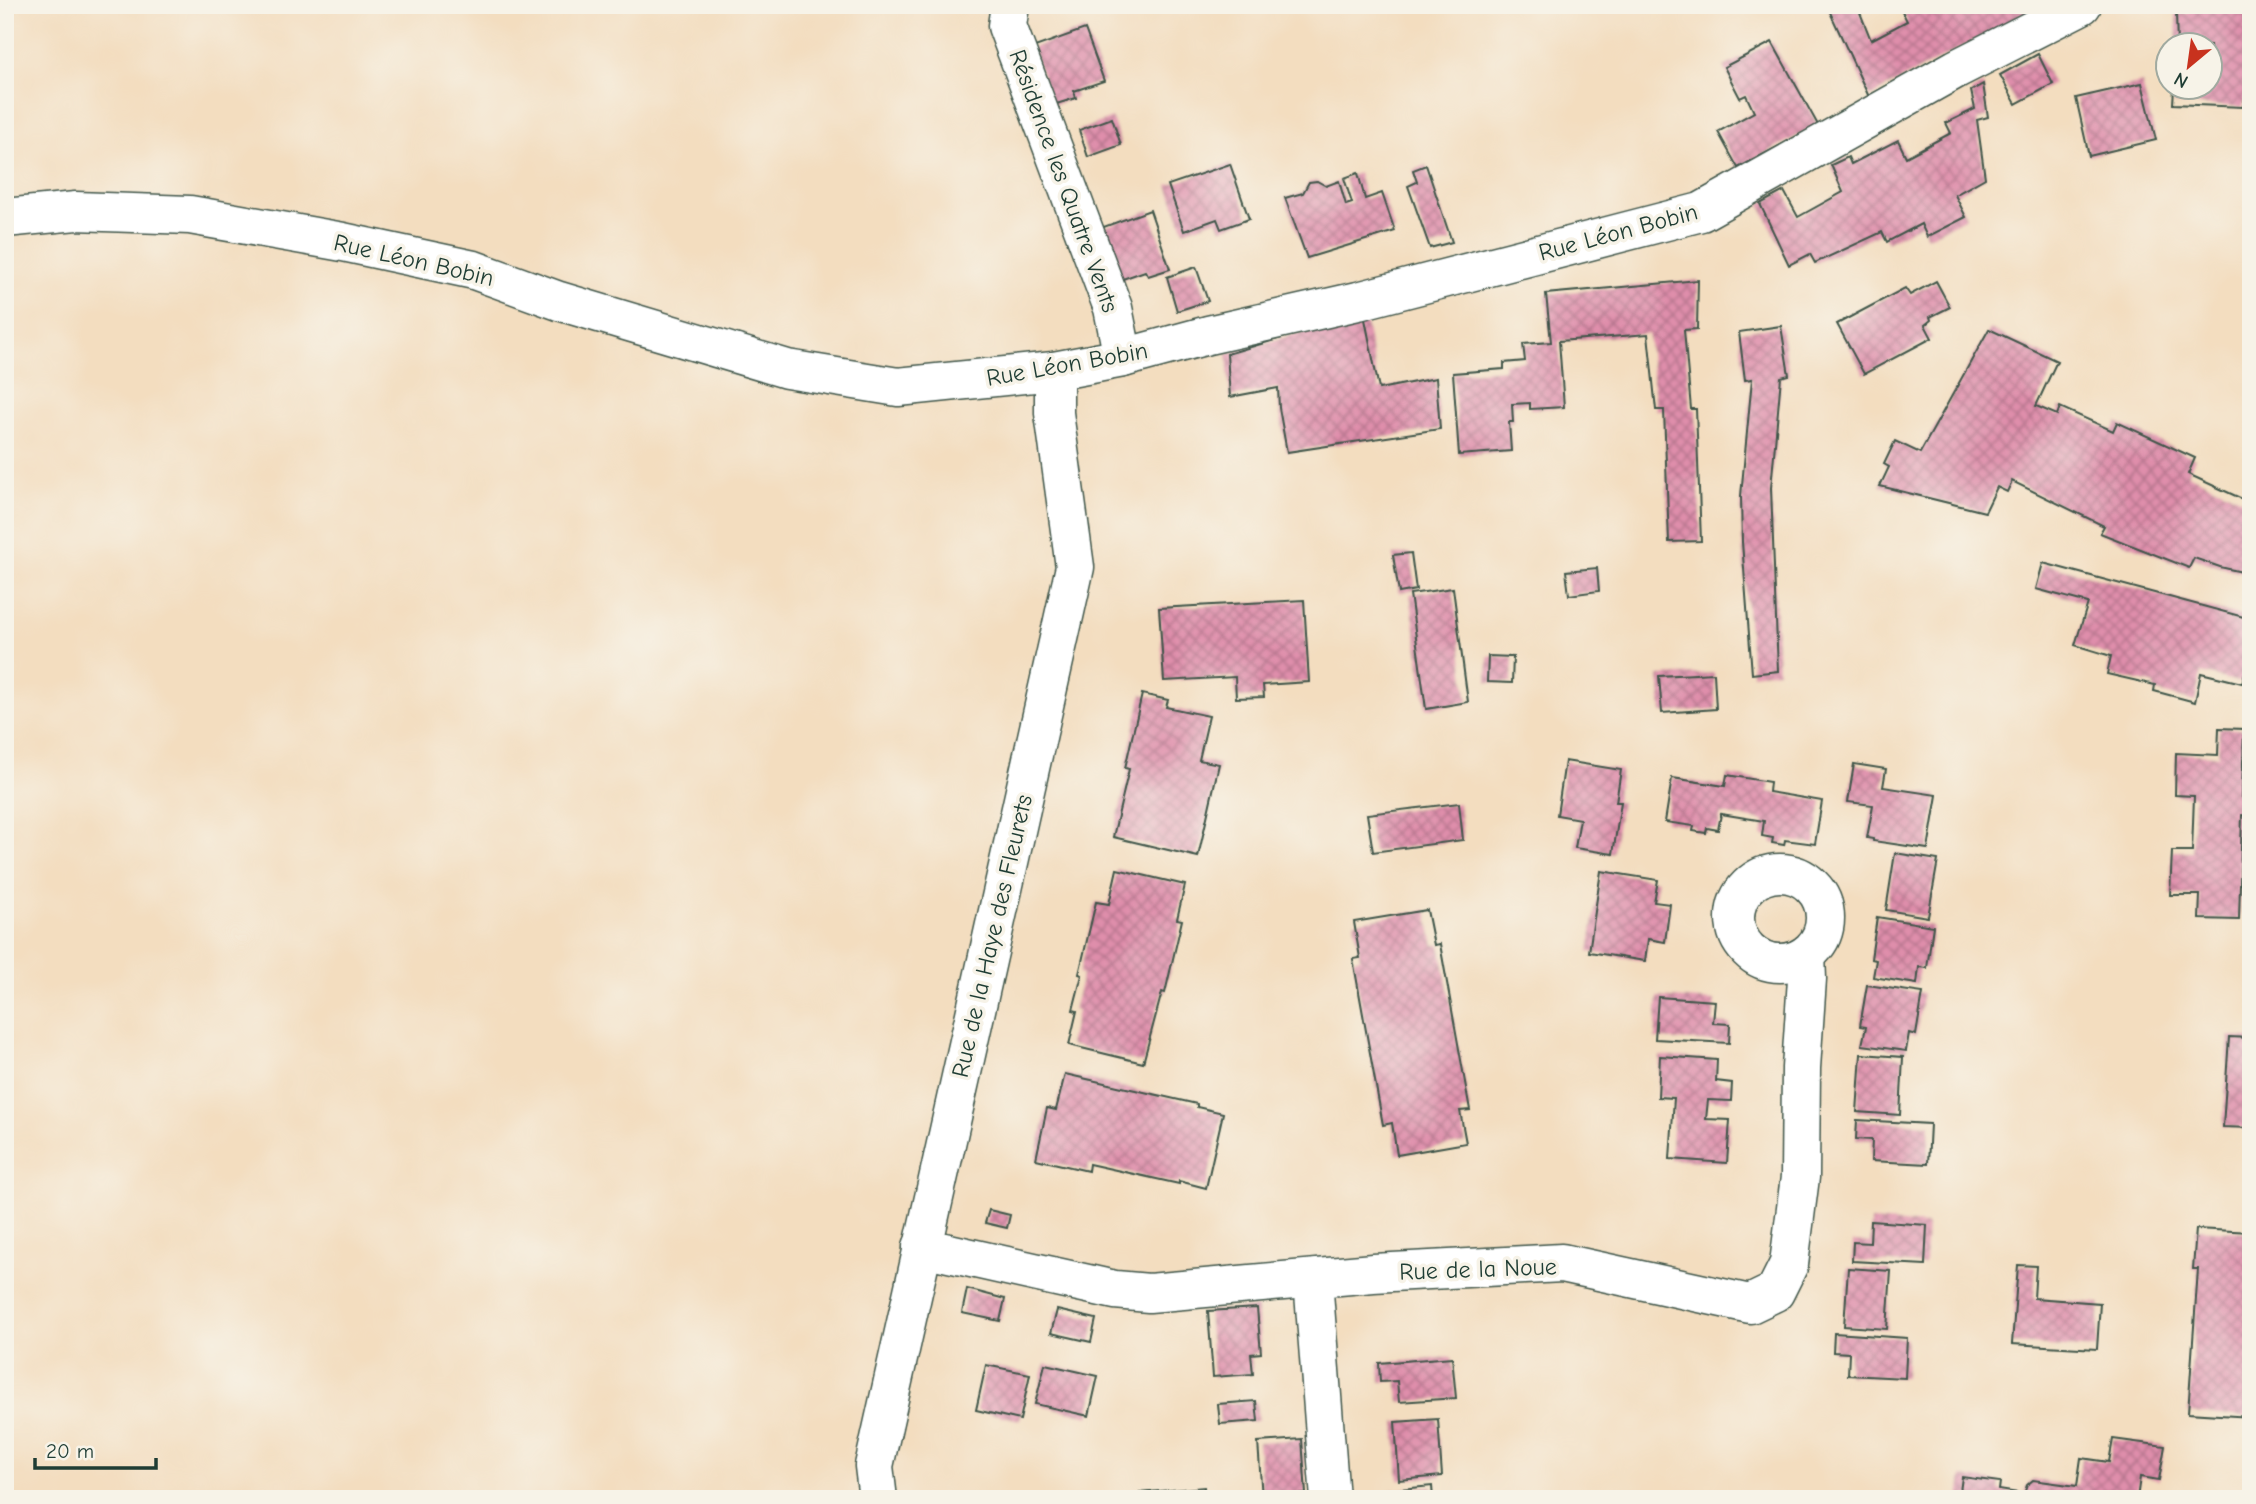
<svg xmlns="http://www.w3.org/2000/svg" width="2256" height="1504" font-family="'Comic Neue',sans-serif">
<defs>
<pattern id="building-cross-hatch" width="8" height="8" patternUnits="userSpaceOnUse" patternTransform="scale(1.75)"><rect width="8" height="8" fill="#df8eab"/><path d="M0 0l8 8M0 8l8-8" fill="none" stroke="#b4758c"/></pattern>
</defs>
<rect width="100%" height="100%" fill="#f7f3e8"/>
<filter id="ink" filterUnits="userSpaceOnUse"><feTurbulence type="fractalNoise" baseFrequency=".0143" numOctaves="2"/><feDisplacementMap in="SourceGraphic" scale="14" xChannelSelector="R" yChannelSelector="G"/><feConvolveMatrix kernelMatrix="1 2 1 2 8 2 1 2 1" color-interpolation-filters="sRGB"/></filter>
<filter id="wash" filterUnits="userSpaceOnUse"><feTurbulence type="fractalNoise" baseFrequency=".00686" numOctaves="4" result="noise"/><feDisplacementMap in="SourceGraphic" scale="28" xChannelSelector="R" yChannelSelector="G"/><feGaussianBlur stdDeviation="1.57" result="paint"/><feColorMatrix in="noise" values="0 0 0 0 0 0 0 0 0 0 0 0 0 0 0 0 0 1.4 0 .05"/><feComposite in="paint" operator="in"/></filter>
<g filter="url(#wash)">
<rect width="100%" height="100%" fill="#f3ddbf"/>
<g id="blocks">
<g fill="url(#building-cross-hatch)">
<path d="M 1837,5 L 1868,5 L 1859,10 L 1871,40 L 1907,21 L 1899,5 L 2041,5 L 1869,97 L 1829,10 Z"/>
<path d="M 2189,5 L 2251,5 L 2251,76 L 2243,107 L 2173,104 L 2174,88 L 2210,88 L 2210,46 L 2177,46 L 2176,13 L 2189,13 Z"/>
<path d="M 1085,29 L 1104,81 L 1074,91 L 1076,98 L 1053,105 L 1032,48 Z"/>
<path d="M 1772,42 L 1818,125 L 1738,168 L 1718,132 L 1754,112 L 1746,95 L 1740,98 L 1724,67 Z"/>
<path d="M 2038,54 L 2053,84 L 2016,104 L 2000,75 Z"/>
<path d="M 2142,83 L 2156,140 L 2089,156 L 2076,98 Z"/>
<path d="M 1983,84 L 1988,117 L 1977,120 L 1985,178 L 1955,195 L 1966,217 L 1927,237 L 1921,224 L 1887,242 L 1882,232 L 1815,263 L 1810,254 L 1789,265 L 1760,204 L 1784,191 L 1798,217 L 1843,192 L 1831,165 L 1848,157 L 1851,164 L 1898,140 L 1906,157 L 1951,133 L 1946,123 L 1975,109 L 1971,91 Z"/>
<path d="M 1112,118 L 1121,145 L 1088,157 L 1079,130 Z"/>
<path d="M 1230,164 L 1249,219 L 1221,229 L 1217,219 L 1184,231 L 1168,185 Z"/>
<path d="M 1426,165 L 1452,242 L 1430,248 L 1408,186 L 1417,182 L 1413,170 Z"/>
<path d="M 1358,173 L 1365,199 L 1382,193 L 1395,231 L 1307,258 L 1285,198 L 1303,193 L 1309,182 L 1317,181 L 1326,186 L 1339,181 L 1346,205 L 1352,203 L 1344,178 Z"/>
<path d="M 1150,210 L 1170,269 L 1148,276 L 1145,271 L 1117,281 L 1098,229 Z"/>
<path d="M 1196,267 L 1208,301 L 1177,311 L 1167,277 Z"/>
<path d="M 1698,280 L 1697,329 L 1684,330 L 1691,409 L 1696,409 L 1701,541 L 1669,542 L 1664,410 L 1656,410 L 1648,334 L 1559,341 L 1564,407 L 1530,409 L 1530,403 L 1512,404 L 1513,422 L 1509,422 L 1511,451 L 1459,455 L 1453,373 L 1504,369 L 1504,363 L 1525,361 L 1523,344 L 1551,342 L 1546,294 Z"/>
<path d="M 1936,281 L 1950,307 L 1930,317 L 1931,320 L 1925,325 L 1932,338 L 1864,374 L 1837,324 L 1905,288 L 1910,295 Z"/>
<path d="M 1364,314 L 1379,389 L 1436,378 L 1440,429 L 1287,452 L 1279,408 L 1278,388 L 1230,397 L 1227,354 Z"/>
<path d="M 1781,326 L 1789,375 L 1781,377 L 1771,488 L 1778,671 L 1752,674 L 1742,542 L 1741,496 L 1752,379 L 1745,380 L 1739,332 Z"/>
<path d="M 1989,329 L 2057,361 L 2036,406 L 2057,415 L 2060,407 L 2113,431 L 2117,422 L 2195,458 L 2188,474 L 2251,503 L 2251,574 L 2220,567 L 2194,558 L 2189,568 L 2100,533 L 2104,526 L 2012,481 L 2007,492 L 1997,487 L 1985,512 L 1880,486 L 1889,467 L 1884,464 L 1895,441 L 1920,453 Z"/>
<path d="M 1411,553 L 1416,590 L 1399,593 L 1393,555 Z"/>
<path d="M 2043,563 L 2251,619 L 2251,652 L 2242,683 L 2201,673 L 2195,702 L 2154,691 L 2155,685 L 2107,674 L 2111,656 L 2075,645 L 2088,603 L 2036,589 Z"/>
<path d="M 1597,568 L 1599,591 L 1569,595 L 1566,571 Z"/>
<path d="M 1453,588 L 1468,702 L 1426,709 L 1410,594 Z"/>
<path d="M 1304,600 L 1309,682 L 1263,685 L 1264,697 L 1236,698 L 1235,677 L 1164,681 L 1159,608 Z"/>
<path d="M 1488,656 L 1513,657 L 1512,683 L 1487,682 Z"/>
<path d="M 1714,673 L 1716,709 L 1662,713 L 1659,676 Z"/>
<path d="M 1142,694 L 1168,700 L 1166,707 L 1209,716 L 1199,760 L 1219,764 L 1198,857 L 1113,837 L 1129,769 L 1125,768 Z"/>
<path d="M 2219,728 L 2244,729 L 2242,797 L 2251,798 L 2251,816 L 2242,815 L 2239,920 L 2199,919 L 2200,895 L 2170,895 L 2172,851 L 2192,851 L 2194,796 L 2175,795 L 2176,753 L 2218,755 Z"/>
<path d="M 1565,761 L 1621,770 L 1616,802 L 1621,802 L 1613,854 L 1575,848 L 1580,819 L 1557,815 Z"/>
<path d="M 1854,764 L 1886,769 L 1883,787 L 1937,795 L 1928,849 L 1873,841 L 1873,839 L 1867,838 L 1873,805 L 1848,802 Z"/>
<path d="M 1727,775 L 1770,782 L 1769,792 L 1822,801 L 1815,844 L 1785,840 L 1784,845 L 1772,843 L 1773,838 L 1762,836 L 1764,821 L 1721,814 L 1718,830 L 1707,828 L 1706,833 L 1693,831 L 1694,826 L 1665,822 L 1672,778 L 1725,786 Z"/>
<path d="M 1459,803 L 1463,840 L 1373,852 L 1367,814 Z"/>
<path d="M 1895,853 L 1938,860 L 1928,917 L 1886,910 Z"/>
<path d="M 1117,869 L 1185,885 L 1177,919 L 1182,920 L 1165,993 L 1162,992 L 1143,1063 L 1069,1045 L 1077,1011 L 1073,1010 L 1082,975 L 1079,974 L 1096,902 L 1109,904 Z"/>
<path d="M 1601,871 L 1658,880 L 1654,902 L 1670,904 L 1665,942 L 1648,939 L 1645,961 L 1589,952 Z"/>
<path d="M 1427,910 L 1434,945 L 1440,944 L 1470,1110 L 1460,1111 L 1466,1143 L 1397,1155 L 1392,1123 L 1383,1125 L 1353,959 L 1360,958 L 1354,922 Z"/>
<path d="M 1877,917 L 1933,926 L 1927,968 L 1919,967 L 1917,984 L 1873,977 L 1876,960 L 1871,959 Z"/>
<path d="M 1867,985 L 1923,993 L 1916,1035 L 1909,1033 L 1906,1051 L 1862,1045 L 1866,1027 L 1860,1026 Z"/>
<path d="M 1658,997 L 1715,1001 L 1713,1023 L 1730,1024 L 1729,1043 L 1655,1039 Z"/>
<path d="M 2229,1037 L 2251,1038 L 2251,1128 L 2223,1127 Z"/>
<path d="M 1861,1054 L 1903,1057 L 1900,1115 L 1857,1112 Z"/>
<path d="M 1660,1056 L 1717,1060 L 1716,1081 L 1732,1083 L 1731,1101 L 1708,1100 L 1706,1119 L 1730,1120 L 1727,1163 L 1670,1159 L 1674,1098 L 1658,1097 Z"/>
<path d="M 1065,1074 L 1197,1104 L 1197,1107 L 1223,1113 L 1206,1188 L 1179,1181 L 1179,1184 L 1089,1164 L 1088,1171 L 1036,1159 L 1047,1108 L 1056,1110 Z"/>
<path d="M 1857,1120 L 1930,1124 L 1928,1164 L 1871,1161 L 1872,1140 L 1856,1139 Z"/>
<path d="M 989,1210 L 1010,1215 L 1007,1228 L 985,1223 Z"/>
<path d="M 1871,1221 L 1927,1225 L 1925,1265 L 1852,1261 L 1853,1242 L 1870,1243 Z"/>
<path d="M 2196,1229 L 2251,1232 L 2251,1417 L 2188,1413 L 2198,1269 L 2193,1269 Z"/>
<path d="M 2018,1265 L 2036,1266 L 2034,1298 L 2100,1303 L 2097,1349 L 2012,1344 Z"/>
<path d="M 1848,1268 L 1891,1271 L 1887,1329 L 1844,1326 Z"/>
<path d="M 967,1289 L 1005,1299 L 1000,1321 L 962,1313 Z"/>
<path d="M 1257,1308 L 1261,1353 L 1251,1354 L 1253,1374 L 1213,1377 L 1208,1311 Z"/>
<path d="M 1057,1310 L 1096,1319 L 1091,1342 L 1051,1333 Z"/>
<path d="M 1834,1333 L 1907,1338 L 1905,1378 L 1848,1375 L 1849,1353 L 1833,1352 Z"/>
<path d="M 1452,1357 L 1456,1398 L 1399,1402 L 1397,1381 L 1380,1382 L 1379,1363 Z"/>
<path d="M 1045,1364 L 1098,1376 L 1089,1416 L 1035,1404 Z"/>
<path d="M 986,1365 L 1030,1374 L 1020,1420 L 976,1410 Z"/>
<path d="M 1256,1401 L 1258,1421 L 1220,1424 L 1218,1404 Z"/>
<path d="M 1438,1419 L 1442,1476 L 1399,1480 L 1395,1422 Z"/>
<path d="M 1302,1439 L 1306,1494 L 1262,1498 L 1258,1442 Z"/>
<path d="M 2113,1439 L 2165,1446 L 2159,1480 L 2140,1477 L 2137,1499 L 1959,1499 L 1962,1477 L 2000,1482 L 1999,1490 L 2024,1494 L 2027,1485 L 2033,1480 L 2077,1486 L 2081,1458 L 2109,1462 Z"/>
<path d="M 1432,1486 L 1433,1499 L 1390,1499 L 1390,1490 Z"/>
<path d="M 1204,1487 L 1205,1499 L 1139,1499 L 1139,1493 Z"/>
</g>
</g>
</g>
<g filter="url(#ink)">
<use href="#blocks" fill-opacity="0" stroke="#3f5549" stroke-width="2"/>
<g fill="none" stroke-linecap="round" stroke-linejoin="round">
<defs>
<g id="street">
<path d="M 1010,5 L 1007,26 L 1113,308 L 1123,358"/>
<circle cx="1780" cy="918" r="45"/>
<path d="M 922,1247 L 1115,1290 L 1149,1293 L 1373,1273 L 1562,1263 L 1750,1304 L 1775,1292 L 1789,1264 L 1800,1177 L 1801,1068 L 1807,979 L 1806,955"/>
<path d="M 1313,1280 L 1330,1499"/>
<path d="M 878,1499 L 874,1466 L 1075,567 L 1054,413 L 1054,371"/>
</g>
<path id="secondary" d="M 5,218 L 76,211 L 190,215 L 343,242 L 474,270 L 559,301 L 787,369 L 898,387 L 1054,371 L 1123,358 L 1208,335 L 1358,301 L 1701,212 L 1956,69 L 2082,5"/>
</defs>
<use href="#street" stroke="#3f5549" stroke-width="41"/>
<use href="#secondary" stroke="#3f5549" stroke-width="41"/>
<use href="#street" stroke="#fff" stroke-width="38"/>
<use href="#secondary" stroke="#fff" stroke-width="38"/>
</g>
</g>
<g text-anchor="middle" stroke-width="7" stroke-linejoin="round" paint-order="stroke">
<g font-size="24" fill="#1f3d34" stroke="#f7f3e8">
<text transform="translate(1064 181) rotate(70)" y="8">Résidence les Quatre Vents</text>
<text transform="translate(1618 232) rotate(-15)" y="8">Rue Léon Bobin</text>
<text transform="translate(414 260) rotate(13)" y="8">Rue Léon Bobin</text>
<text transform="translate(1067 364) rotate(-10)" y="8">Rue Léon Bobin</text>
<text transform="translate(992 936) rotate(-77)" y="8">Rue de la Haye des Fleurets</text>
<text transform="translate(1478 1269) rotate(-2)" y="8">Rue de la Noue</text>
</g>
</g>
<rect width="2256" height="1504" fill="none" stroke="#f7f3e8" stroke-width="28"/>
<g transform="translate(2189 66) rotate(209)"><circle r="33" fill="#f7f3e8" stroke="#a1aaa0" stroke-width="2"/>
<path d="M0-5L12 26L0 18L-12 26Z" fill="#c8321e"/>
<text y="-10" font-size="19" font-weight="bold" text-anchor="middle" fill="#1f3d34">N</text>
</g>
<path d="M35 1458v10h121v-10" fill="none" stroke="#1f3d34" stroke-width="3.5"/>
<text x="46" y="1458" font-size="21" fill="#1f3d34" stroke="#f7f3e8" stroke-width="5" paint-order="stroke">20 m</text>
</svg>
